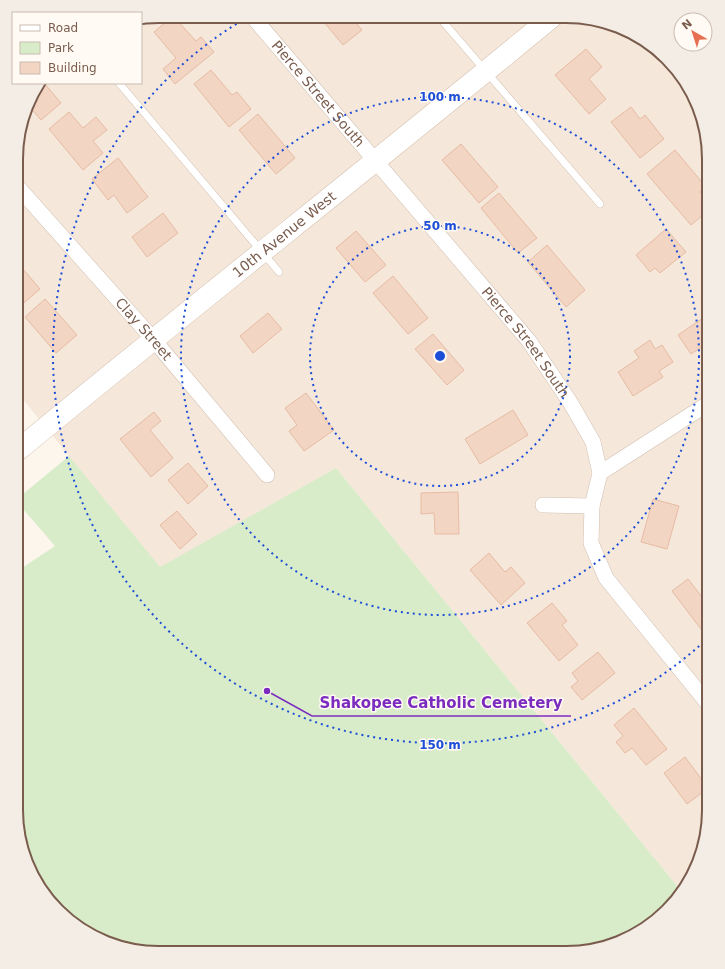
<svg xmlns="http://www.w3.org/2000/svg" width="725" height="969" font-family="'DejaVu Sans',sans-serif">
<rect width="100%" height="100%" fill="#fdf6ec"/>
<path fill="#f5e8da" d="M 159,16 L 585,17 L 646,40 L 694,95 L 709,159 L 709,820 L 685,890 L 682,892 L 336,468 L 160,568 L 17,392 L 17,140 L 35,88 L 39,83 L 141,83 L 141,19 Z"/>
<path fill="#d8ecc9" d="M 69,456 L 160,567 L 336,468 L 682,892 L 630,938 L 566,953 L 140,952 L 79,929 L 31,874 L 16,810 L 16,572 L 55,546 L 17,502 L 17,499 Z"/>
<g fill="#f3d5c3" stroke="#e6bba3">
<path d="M 173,16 L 196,41 L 201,37 L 214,52 L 175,84 L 163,69 L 176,58 L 154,32 Z"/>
<path d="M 319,16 L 351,17 L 362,30 L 343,45 Z"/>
<path d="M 586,49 L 602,67 L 589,79 L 606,99 L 589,114 L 555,75 Z"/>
<path d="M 211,70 L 232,95 L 237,92 L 251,109 L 229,127 L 194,84 Z"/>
<path d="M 39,83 L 44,83 L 61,103 L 41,120 L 29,106 L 35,88 Z"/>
<path d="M 631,107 L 640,119 L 645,115 L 664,139 L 640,158 L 611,122 Z"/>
<path d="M 69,112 L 83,128 L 96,117 L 107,130 L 93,141 L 103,153 L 83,170 L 49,129 Z"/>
<path d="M 258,114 L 295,158 L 276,174 L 239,130 Z"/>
<path d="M 461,144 L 498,187 L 479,203 L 442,160 Z"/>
<path d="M 675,150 L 706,187 L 700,192 L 709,203 L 709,210 L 691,225 L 647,174 Z"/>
<path d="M 118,158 L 148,197 L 127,213 L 114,195 L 108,200 L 92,179 Z"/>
<path d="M 499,193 L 537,238 L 518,253 L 481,208 Z"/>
<path d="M 163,213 L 178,233 L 147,257 L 132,237 Z"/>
<path d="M 666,229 L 686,252 L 660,273 L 655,268 L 650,272 L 636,255 Z"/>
<path d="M 356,231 L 386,265 L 365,282 L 336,248 Z"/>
<path d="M 547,245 L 585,290 L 566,307 L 528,262 Z"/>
<path d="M 17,262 L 40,289 L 17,309 Z"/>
<path d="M 393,276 L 428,318 L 408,334 L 373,293 Z"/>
<path d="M 709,297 L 709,314 L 701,303 Z"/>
<path d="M 45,299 L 77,335 L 56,353 L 25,317 Z"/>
<path d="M 268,313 L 282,329 L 253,353 L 240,336 Z"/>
<path d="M 709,314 L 709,342 L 691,354 L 678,335 Z"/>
<path d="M 433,334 L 464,370 L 447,385 L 415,349 Z"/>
<path d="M 650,340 L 655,349 L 662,345 L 673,362 L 659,371 L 663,377 L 633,396 L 618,372 L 639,358 L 634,351 Z"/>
<path d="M 306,393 L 334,430 L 304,451 L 289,431 L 297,425 L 285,408 Z"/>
<path d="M 513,410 L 528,435 L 480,464 L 465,439 Z"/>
<path d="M 154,412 L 161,421 L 150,430 L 173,458 L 151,477 L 120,439 Z"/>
<path d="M 188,463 L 208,486 L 188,504 L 168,480 Z"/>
<path d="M 458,492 L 459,534 L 435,534 L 434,513 L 421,514 L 421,493 Z"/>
<path d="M 653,499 L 679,506 L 667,549 L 641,542 Z"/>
<path d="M 177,511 L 197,534 L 180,549 L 160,525 Z"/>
<path d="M 489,553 L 505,572 L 511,567 L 525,583 L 501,605 L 470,570 Z"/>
<path d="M 688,579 L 709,606 L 709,629 L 704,633 L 672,591 Z"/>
<path d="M 552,603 L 567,621 L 562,625 L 578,645 L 559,661 L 527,623 Z"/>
<path d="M 598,652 L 615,673 L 582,700 L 571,687 L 578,681 L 572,673 Z"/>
<path d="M 634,708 L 667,749 L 646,765 L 632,748 L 625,753 L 616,742 L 623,736 L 614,725 Z"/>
<path d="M 685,757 L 708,788 L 687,804 L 664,773 Z"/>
</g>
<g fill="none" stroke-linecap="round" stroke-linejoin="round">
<defs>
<g id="service">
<path d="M 439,17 L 600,204"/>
<path d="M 119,83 L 279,272"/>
</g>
<g id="minor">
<path id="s1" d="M 252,16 L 529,341 L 570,402 L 593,442 L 600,473 L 592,506 L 591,543 L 606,578 L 709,705"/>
<path id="s2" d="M 17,186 L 153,339 L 267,475"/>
<path d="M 600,473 L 709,403"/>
<path d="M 543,505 L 592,506"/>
</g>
<g id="secondary">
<path id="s3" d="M 17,451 C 194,305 375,163 552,17"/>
</g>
</defs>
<use href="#service" stroke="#d1beb0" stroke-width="8"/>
<use href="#minor" stroke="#d1beb0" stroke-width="16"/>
<use href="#secondary" stroke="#d6c0b0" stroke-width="22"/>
<use href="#service" stroke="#fff" stroke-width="7"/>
<use href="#minor" stroke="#fff" stroke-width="15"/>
<use href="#secondary" stroke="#fff" stroke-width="21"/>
</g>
<g fill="none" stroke="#1d4ed8" stroke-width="2" stroke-dasharray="2 4">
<circle cx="440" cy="356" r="130"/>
<circle cx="440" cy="356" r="259"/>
<path d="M708 638A389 389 0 1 1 248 17"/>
</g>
<g text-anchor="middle" stroke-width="3" stroke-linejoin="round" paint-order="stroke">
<g font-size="14" fill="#7a5c4d" stroke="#fffaf3">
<text dy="5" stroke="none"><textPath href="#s1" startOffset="102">Pierce Street South</textPath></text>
<text dy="5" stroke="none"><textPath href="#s3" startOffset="344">10th Avenue West</textPath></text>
<text dy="5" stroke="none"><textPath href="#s2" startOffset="191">Clay Street</textPath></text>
<text dy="5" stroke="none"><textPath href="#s1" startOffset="426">Pierce Street South</textPath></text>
</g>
</g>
<path d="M0 0H725V969H0ZM159 23H566A136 136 0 0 1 702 159V810A136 136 0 0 1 566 946H159A136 136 0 0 1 23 810V159A136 136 0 0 1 159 23Z" fill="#f4ede6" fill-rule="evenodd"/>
<path fill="none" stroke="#7a5c4d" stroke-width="2" d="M159 23H566A136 136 0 0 1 702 159V810A136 136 0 0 1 566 946H159A136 136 0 0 1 23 810V159A136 136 0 0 1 159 23Z"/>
<circle cx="440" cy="356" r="6" fill="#1d4ed8" stroke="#fffaf3" stroke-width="2"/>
<g font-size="12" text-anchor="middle" font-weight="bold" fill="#1d4ed8" stroke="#fffaf3" stroke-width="3" stroke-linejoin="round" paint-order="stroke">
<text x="440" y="101">100 m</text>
<text x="440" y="230">50 m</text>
<text x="440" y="749">150 m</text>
</g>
<path fill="none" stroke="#7b2cbf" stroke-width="1.5" d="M267 691L312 716H571"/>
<circle fill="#7b2cbf" stroke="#fffaf3" stroke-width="1.5" cx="267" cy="691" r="4"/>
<g font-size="15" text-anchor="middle" font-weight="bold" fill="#7b2cbf" stroke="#fffaf3" stroke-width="3" stroke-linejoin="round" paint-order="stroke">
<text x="441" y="708">Shakopee Catholic Cemetery</text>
</g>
<rect x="12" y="12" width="130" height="72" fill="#fffaf3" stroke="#cabbb1"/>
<rect x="20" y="25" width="20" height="6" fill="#ffffff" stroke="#cabbb1"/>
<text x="48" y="32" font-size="12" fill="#7a5c4d">Road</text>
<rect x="20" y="42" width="20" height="12" fill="#d8ecc9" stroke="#cabbb1"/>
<text x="48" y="52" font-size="12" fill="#7a5c4d">Park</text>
<rect x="20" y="62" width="20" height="12" fill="#f3d5c3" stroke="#cabbb1"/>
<text x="48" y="72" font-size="12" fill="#7a5c4d">Building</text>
<g transform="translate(693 32) rotate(321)"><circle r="19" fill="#fffaf3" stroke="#cabbb1"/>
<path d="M0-3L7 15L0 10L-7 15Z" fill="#e76f51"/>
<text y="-6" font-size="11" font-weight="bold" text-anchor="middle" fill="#7a5c4d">N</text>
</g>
</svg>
